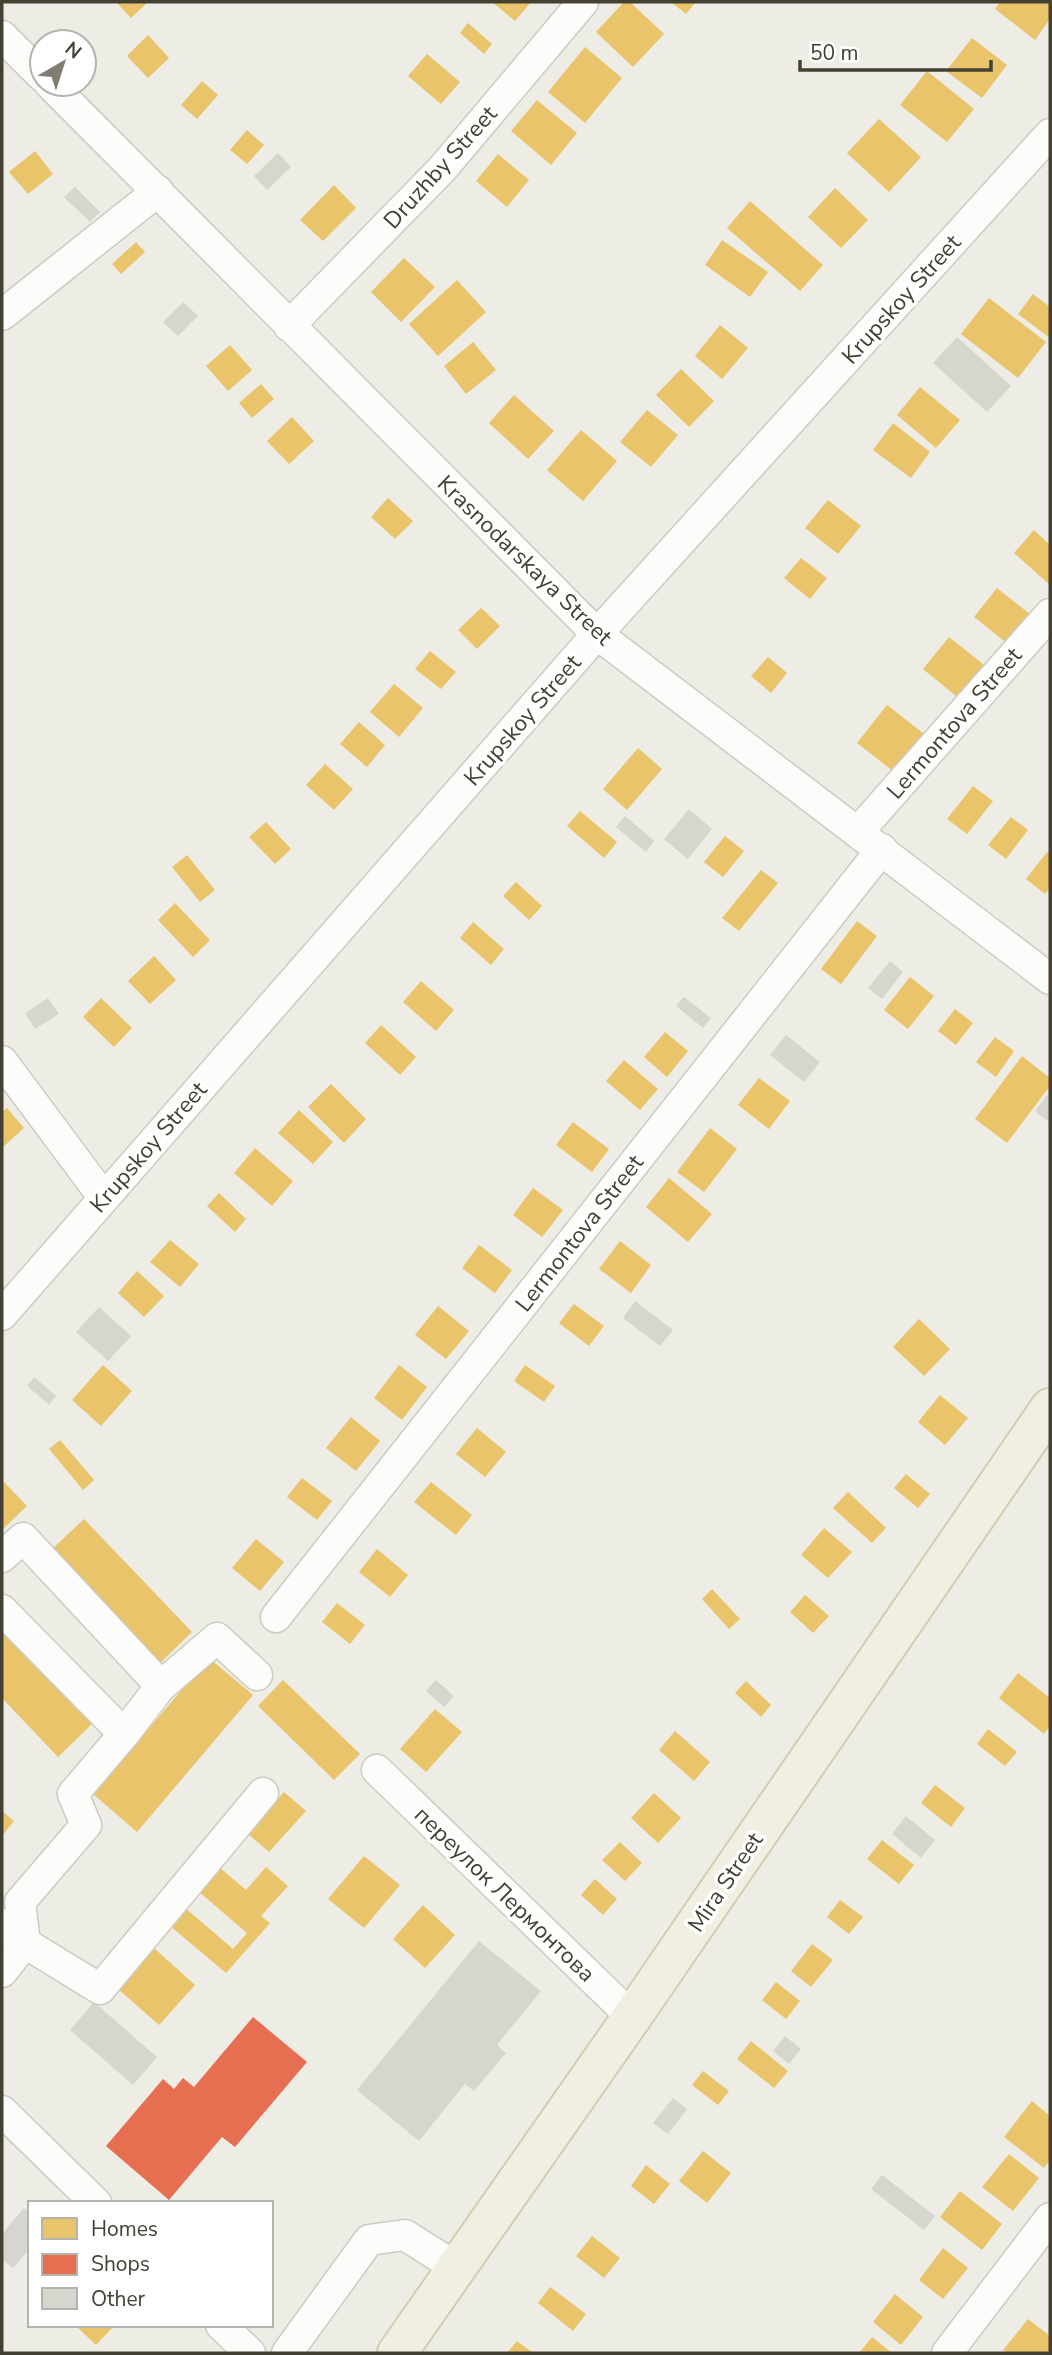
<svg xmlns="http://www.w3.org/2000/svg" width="1052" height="2355" font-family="'Nunito Sans',sans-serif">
<rect width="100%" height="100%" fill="#eeede5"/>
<g fill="#e9c46a">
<path d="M 116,2 L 145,2 L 146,4 L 131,18 Z"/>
<path d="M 492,2 L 531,2 L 515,21 Z"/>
<path d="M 624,2 L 630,2 L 664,34 L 633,67 L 596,32 Z"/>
<path d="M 671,2 L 696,2 L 686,14 Z"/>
<path d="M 1000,2 L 1050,2 L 1050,19 L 1035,40 L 995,9 Z"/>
<path d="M 468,23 L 492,44 L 484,54 L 460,33 Z"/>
<path d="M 148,35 L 169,58 L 148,78 L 127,56 Z"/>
<path d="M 972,38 L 1007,65 L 982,98 L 946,71 Z"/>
<path d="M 585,47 L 622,78 L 585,123 L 548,92 Z"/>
<path d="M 427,54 L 460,82 L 441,104 L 408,76 Z"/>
<path d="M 927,71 L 974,109 L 947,142 L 900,105 Z"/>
<path d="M 202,81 L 218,95 L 197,119 L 181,105 Z"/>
<path d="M 537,100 L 577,133 L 551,165 L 511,131 Z"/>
<path d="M 879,119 L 921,157 L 889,192 L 847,153 Z"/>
<path d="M 247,130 L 264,145 L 247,164 L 230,150 Z"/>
<path d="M 35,151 L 53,174 L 28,194 L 9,172 Z"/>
<path d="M 498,154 L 529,180 L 507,207 L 476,181 Z"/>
<path d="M 334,185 L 356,208 L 323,241 L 300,220 Z"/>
<path d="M 835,188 L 868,220 L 841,248 L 808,217 Z"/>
<path d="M 750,201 L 823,265 L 800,291 L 727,228 Z"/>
<path d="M 722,240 L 768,272 L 750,297 L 705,265 Z"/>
<path d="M 136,242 L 145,252 L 121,274 L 112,264 Z"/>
<path d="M 404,258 L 435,287 L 401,322 L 371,292 Z"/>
<path d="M 457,280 L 486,312 L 438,356 L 409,324 Z"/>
<path d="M 1033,294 L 1050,307 L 1050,338 L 1018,314 Z"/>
<path d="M 989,298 L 1046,342 L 1018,378 L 961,334 Z"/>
<path d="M 720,325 L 748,348 L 722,379 L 695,356 Z"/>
<path d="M 473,342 L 496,370 L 466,394 L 444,366 Z"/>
<path d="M 230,345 L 252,370 L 228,391 L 206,366 Z"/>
<path d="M 681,369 L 714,401 L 689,427 L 656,395 Z"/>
<path d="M 261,384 L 274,399 L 252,418 L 239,403 Z"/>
<path d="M 920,387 L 960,420 L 936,448 L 897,415 Z"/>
<path d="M 514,395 L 554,431 L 528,459 L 489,423 Z"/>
<path d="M 647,410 L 678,435 L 651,467 L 620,442 Z"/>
<path d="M 292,417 L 314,441 L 289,464 L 267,441 Z"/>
<path d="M 893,423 L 930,452 L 911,478 L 873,450 Z"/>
<path d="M 581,430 L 617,461 L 583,501 L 547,470 Z"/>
<path d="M 388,498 L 413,521 L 395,539 L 371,517 Z"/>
<path d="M 828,500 L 861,526 L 838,554 L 805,528 Z"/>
<path d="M 1034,530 L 1050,545 L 1050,585 L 1014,553 Z"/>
<path d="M 801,558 L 827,578 L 810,599 L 784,578 Z"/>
<path d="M 997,588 L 1031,615 L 1008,644 L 974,617 Z"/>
<path d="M 481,608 L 500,626 L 477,649 L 458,630 Z"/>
<path d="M 949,637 L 988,668 L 962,701 L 923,669 Z"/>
<path d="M 430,651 L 456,672 L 441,689 L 415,669 Z"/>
<path d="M 768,657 L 787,673 L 771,693 L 751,676 Z"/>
<path d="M 394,684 L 423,708 L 399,737 L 370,712 Z"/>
<path d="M 887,705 L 928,737 L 898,775 L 857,743 Z"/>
<path d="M 359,722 L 385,745 L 367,767 L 340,744 Z"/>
<path d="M 638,748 L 662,769 L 627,810 L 603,789 Z"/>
<path d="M 325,764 L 353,789 L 334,810 L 306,785 Z"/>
<path d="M 973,786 L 993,801 L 967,834 L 947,819 Z"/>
<path d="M 580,811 L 617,842 L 604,858 L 567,826 Z"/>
<path d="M 1011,817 L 1028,830 L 1006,859 L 988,845 Z"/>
<path d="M 266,822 L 291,849 L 275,864 L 249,837 Z"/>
<path d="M 725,836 L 744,851 L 723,877 L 704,862 Z"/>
<path d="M 1047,852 L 1050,855 L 1050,888 L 1045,894 L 1026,879 Z"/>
<path d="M 187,855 L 215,890 L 200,902 L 172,867 Z"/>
<path d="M 761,870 L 778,883 L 739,931 L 722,918 Z"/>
<path d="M 516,882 L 542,906 L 529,920 L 503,896 Z"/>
<path d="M 175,903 L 210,940 L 193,957 L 158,920 Z"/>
<path d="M 857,921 L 877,936 L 841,984 L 821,969 Z"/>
<path d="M 473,922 L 504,949 L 491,965 L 460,938 Z"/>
<path d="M 154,956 L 176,980 L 150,1004 L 128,981 Z"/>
<path d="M 910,977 L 934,996 L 908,1029 L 884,1010 Z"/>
<path d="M 421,981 L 454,1010 L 436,1031 L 403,1002 Z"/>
<path d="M 101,998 L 132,1028 L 114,1047 L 83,1017 Z"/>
<path d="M 955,1009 L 973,1023 L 956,1045 L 938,1031 Z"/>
<path d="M 381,1025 L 416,1057 L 400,1075 L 365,1043 Z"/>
<path d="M 665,1032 L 688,1051 L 667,1077 L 644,1057 Z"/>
<path d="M 995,1037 L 1014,1051 L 996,1077 L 976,1062 Z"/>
<path d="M 1022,1056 L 1050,1078 L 1050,1086 L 1007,1143 L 975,1119 Z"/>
<path d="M 624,1060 L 658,1089 L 640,1110 L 606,1081 Z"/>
<path d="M 759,1078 L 790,1101 L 769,1129 L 738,1105 Z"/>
<path d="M 331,1084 L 366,1119 L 344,1143 L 308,1107 Z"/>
<path d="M 7,1108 L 24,1128 L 2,1148 L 2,1112 Z"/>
<path d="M 299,1110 L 333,1142 L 313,1164 L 278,1133 Z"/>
<path d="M 573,1122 L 609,1149 L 592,1172 L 556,1145 Z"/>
<path d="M 710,1128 L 737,1149 L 704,1192 L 677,1172 Z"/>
<path d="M 255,1148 L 293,1181 L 272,1206 L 234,1173 Z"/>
<path d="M 669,1178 L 712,1214 L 688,1242 L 646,1207 Z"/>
<path d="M 533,1188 L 563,1210 L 542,1237 L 513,1215 Z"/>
<path d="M 219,1193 L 246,1219 L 235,1232 L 207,1206 Z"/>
<path d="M 170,1240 L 199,1264 L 180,1287 L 150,1262 Z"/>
<path d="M 620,1241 L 651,1265 L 631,1293 L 599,1269 Z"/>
<path d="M 479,1245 L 512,1270 L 495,1293 L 462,1268 Z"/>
<path d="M 137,1271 L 164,1296 L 144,1317 L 118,1293 Z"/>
<path d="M 574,1304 L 604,1326 L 589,1346 L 559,1323 Z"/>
<path d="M 438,1306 L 469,1331 L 446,1359 L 415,1335 Z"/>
<path d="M 919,1319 L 950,1349 L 924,1376 L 893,1347 Z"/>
<path d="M 103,1365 L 132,1391 L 101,1426 L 72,1400 Z"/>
<path d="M 399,1365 L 427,1387 L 402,1420 L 374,1398 Z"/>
<path d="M 525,1365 L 555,1386 L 544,1402 L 514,1381 Z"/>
<path d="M 940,1395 L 968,1418 L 945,1445 L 918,1422 Z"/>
<path d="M 351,1417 L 380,1441 L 356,1471 L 326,1448 Z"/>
<path d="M 477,1428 L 506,1452 L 485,1477 L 456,1454 Z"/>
<path d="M 60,1440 L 94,1480 L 83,1490 L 49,1449 Z"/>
<path d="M 906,1474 L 930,1494 L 918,1508 L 894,1488 Z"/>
<path d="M 302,1478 L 332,1501 L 317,1520 L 287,1497 Z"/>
<path d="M 2,1480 L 27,1506 L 2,1530 Z"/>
<path d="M 431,1482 L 472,1515 L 456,1535 L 414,1502 Z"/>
<path d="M 848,1492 L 886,1528 L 872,1543 L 833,1508 Z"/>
<path d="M 84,1519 L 192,1632 L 157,1666 L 48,1553 Z"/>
<path d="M 824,1528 L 852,1552 L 828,1578 L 801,1555 Z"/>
<path d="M 256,1539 L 284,1562 L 260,1591 L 232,1568 Z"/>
<path d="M 377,1549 L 408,1575 L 390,1597 L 359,1572 Z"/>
<path d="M 712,1589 L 740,1619 L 729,1629 L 702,1599 Z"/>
<path d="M 805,1595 L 829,1616 L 813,1633 L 790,1612 Z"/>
<path d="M 337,1603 L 365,1625 L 350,1644 L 322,1622 Z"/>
<path d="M 2,1629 L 92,1724 L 58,1757 L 2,1698 Z"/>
<path d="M 209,1658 L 253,1695 L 137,1832 L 93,1794 Z"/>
<path d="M 1018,1673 L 1050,1698 L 1050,1726 L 1044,1734 L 999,1698 Z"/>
<path d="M 283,1680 L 360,1754 L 334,1780 L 258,1706 Z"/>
<path d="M 746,1681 L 771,1705 L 761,1717 L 735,1693 Z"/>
<path d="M 435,1709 L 462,1732 L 426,1772 L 400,1749 Z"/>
<path d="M 988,1729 L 1017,1752 L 1005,1766 L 977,1744 Z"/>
<path d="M 675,1731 L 710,1762 L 694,1781 L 659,1750 Z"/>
<path d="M 935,1785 L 965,1808 L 951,1827 L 921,1803 Z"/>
<path d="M 284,1792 L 306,1811 L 269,1852 L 247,1833 Z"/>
<path d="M 654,1793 L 681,1818 L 658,1843 L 631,1818 Z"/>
<path d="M 2,1811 L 14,1821 L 2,1836 Z"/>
<path d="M 882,1840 L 914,1865 L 899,1884 L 867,1859 Z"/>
<path d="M 620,1842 L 642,1863 L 625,1881 L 602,1860 Z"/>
<path d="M 364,1856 L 400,1885 L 364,1928 L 328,1899 Z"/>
<path d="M 219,1867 L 246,1890 L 266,1867 L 288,1886 L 261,1916 L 270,1923 L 226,1973 L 169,1925 L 184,1907 L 233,1949 L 247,1933 L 198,1891 Z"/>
<path d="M 595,1879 L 617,1899 L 603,1915 L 581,1895 Z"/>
<path d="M 840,1900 L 863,1917 L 849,1934 L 827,1917 Z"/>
<path d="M 423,1905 L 455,1935 L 425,1968 L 393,1939 Z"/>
<path d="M 812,1944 L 833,1960 L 811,1987 L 791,1971 Z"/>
<path d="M 154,1948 L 195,1985 L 159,2025 L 117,1988 Z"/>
<path d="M 776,1982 L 800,2001 L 786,2019 L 762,2000 Z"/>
<path d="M 751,2041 L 788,2071 L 774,2088 L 737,2059 Z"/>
<path d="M 703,2071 L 729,2091 L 718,2105 L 692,2085 Z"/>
<path d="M 1032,2101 L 1050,2116 L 1050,2160 L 1044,2168 L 1004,2137 Z"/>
<path d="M 703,2151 L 731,2173 L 707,2203 L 679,2181 Z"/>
<path d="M 1009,2154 L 1039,2178 L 1013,2211 L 982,2187 Z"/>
<path d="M 646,2165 L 670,2184 L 654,2204 L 631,2186 Z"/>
<path d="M 960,2191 L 1002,2224 L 982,2250 L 940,2217 Z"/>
<path d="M 592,2236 L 620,2258 L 604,2278 L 576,2256 Z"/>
<path d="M 943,2248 L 968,2268 L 943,2299 L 919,2280 Z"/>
<path d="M 550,2287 L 586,2314 L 573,2331 L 538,2303 Z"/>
<path d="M 895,2294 L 923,2317 L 901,2345 L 873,2322 Z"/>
<path d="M 1028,2319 L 1050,2336 L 1049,2353 L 1008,2353 L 1003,2350 Z"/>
<path d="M 75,2325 L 115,2325 L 96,2345 Z"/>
<path d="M 872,2337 L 892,2353 L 859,2353 Z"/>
<path d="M 517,2341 L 533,2353 L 507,2353 Z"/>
</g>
<path fill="#e76f51" d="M 253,2017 L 307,2062 L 235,2147 L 222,2137 L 169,2200 L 106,2146 L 163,2079 L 174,2089 L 183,2078 L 194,2087 Z"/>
<g fill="#d7d6ce">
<path d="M 278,153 L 291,167 L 267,190 L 254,176 Z"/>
<path d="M 75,187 L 100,212 L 90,222 L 64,197 Z"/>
<path d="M 183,302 L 198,316 L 178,336 L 163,322 Z"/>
<path d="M 957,337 L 1011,386 L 987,412 L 933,363 Z"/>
<path d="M 689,809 L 712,829 L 688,859 L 664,839 Z"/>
<path d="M 625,816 L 654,841 L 646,852 L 616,827 Z"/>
<path d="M 890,961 L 903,972 L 882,999 L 868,988 Z"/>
<path d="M 684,997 L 711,1018 L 703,1028 L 676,1006 Z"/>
<path d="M 48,998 L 59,1014 L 35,1029 L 25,1013 Z"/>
<path d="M 786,1035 L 820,1062 L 804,1082 L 770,1055 Z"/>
<path d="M 1050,1091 L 1050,1123 L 1035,1111 Z"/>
<path d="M 635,1301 L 673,1330 L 660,1346 L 623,1318 Z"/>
<path d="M 99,1307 L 131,1336 L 108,1361 L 76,1332 Z"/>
<path d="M 34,1377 L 56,1396 L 49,1405 L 27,1386 Z"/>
<path d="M 436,1680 L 454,1696 L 444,1707 L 426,1691 Z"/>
<path d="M 906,1816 L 935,1840 L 921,1858 L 892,1834 Z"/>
<path d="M 479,1941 L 541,1991 L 497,2045 L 506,2053 L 474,2091 L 465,2084 L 419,2141 L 357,2090 Z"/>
<path d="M 94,2002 L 157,2057 L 133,2085 L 70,2030 Z"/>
<path d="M 785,2036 L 801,2049 L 789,2064 L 773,2051 Z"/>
<path d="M 673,2098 L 687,2109 L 668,2134 L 653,2123 Z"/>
<path d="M 882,2175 L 935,2216 L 924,2230 L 871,2189 Z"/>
<path d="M 24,2208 L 30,2213 L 30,2248 L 13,2268 L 2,2259 L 2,2234 Z"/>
</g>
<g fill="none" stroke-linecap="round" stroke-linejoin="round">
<defs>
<g id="minor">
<path d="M 2,36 L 42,76"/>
<path d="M 50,84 L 597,634 L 1050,979"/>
<path d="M 2,315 L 158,191"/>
<path d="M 289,326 L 443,168 L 583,2"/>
<path d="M 858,832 L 1050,614"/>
<path d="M 2,1061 L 104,1198"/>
<path d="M 2,1315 L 597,634 L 1050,134"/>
<path d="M 2,1557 L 23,1538 L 161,1686 L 124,1734"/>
<path d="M 2,1610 L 124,1734 L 73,1794 L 86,1825 L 20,1902 L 25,1943 L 2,1924"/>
<path d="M 276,1617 L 882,849"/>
<path d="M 161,1686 L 217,1638 L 257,1675"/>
<path d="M 377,1770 L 632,2017"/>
<path d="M 2,1972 L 25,1943 L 100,1989 L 263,1793"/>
<path d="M 2,2111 L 96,2203"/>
<path d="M 221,2325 L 250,2353"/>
<path d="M 287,2353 L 369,2240 L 405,2235 L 457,2268"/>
<path d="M 947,2353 L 1050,2218"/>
</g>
<path id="major" d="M 397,2353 L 632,2017 L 1050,1408"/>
</defs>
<use href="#minor" stroke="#cccbc3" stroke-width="33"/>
<use href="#major" stroke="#d2ceb1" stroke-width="42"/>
<use href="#minor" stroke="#fcfcfb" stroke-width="30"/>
<use href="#major" stroke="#f0efe2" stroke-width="38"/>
</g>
<g text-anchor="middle" stroke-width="7" stroke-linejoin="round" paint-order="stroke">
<g font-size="23" fill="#444032" stroke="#fff">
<text transform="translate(440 167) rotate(-48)" y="8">Druzhby Street</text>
<text transform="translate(901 299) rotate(-48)" y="8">Krupskoy Street</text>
<text transform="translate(525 560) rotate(44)" y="8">Krasnodarskaya Street</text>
<text transform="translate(522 720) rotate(-49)" y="8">Krupskoy Street</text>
<text transform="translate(954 723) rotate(-49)" y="8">Lermontova Street</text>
<text transform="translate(148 1147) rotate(-49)" y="8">Krupskoy Street</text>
<text transform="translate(579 1233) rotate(-52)" y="8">Lermontova Street</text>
<text transform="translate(725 1882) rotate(-56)" y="8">Mira Street</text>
<text transform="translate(505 1894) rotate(44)" y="8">переулок Лермонтова</text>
</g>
</g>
<rect width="1052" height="2355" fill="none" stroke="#444032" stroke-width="7"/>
<rect x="28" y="2201" width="245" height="126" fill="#ffffff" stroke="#b4b3ad" stroke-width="2"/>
<rect x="42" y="2218" width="35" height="21" fill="#e9c46a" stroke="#b4b3ad" stroke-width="2"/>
<text x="91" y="2236" font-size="21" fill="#444032">Homes</text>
<rect x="42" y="2254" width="35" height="21" fill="#e76f51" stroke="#b4b3ad" stroke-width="2"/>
<text x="91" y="2271" font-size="21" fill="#444032">Shops</text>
<rect x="42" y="2288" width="35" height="21" fill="#d7d6ce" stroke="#b4b3ad" stroke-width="2"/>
<text x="91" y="2306" font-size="21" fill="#444032">Other</text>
<g transform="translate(63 63) rotate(39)"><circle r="33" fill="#ffffff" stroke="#b4b3ad" stroke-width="2"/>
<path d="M0-5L12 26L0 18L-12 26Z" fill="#807d71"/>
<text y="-10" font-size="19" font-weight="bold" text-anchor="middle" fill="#444032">N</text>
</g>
<path d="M800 60v10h191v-10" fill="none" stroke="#444032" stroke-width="3.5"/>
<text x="810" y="60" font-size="21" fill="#444032" stroke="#ffffff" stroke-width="5" paint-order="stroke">50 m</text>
</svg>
